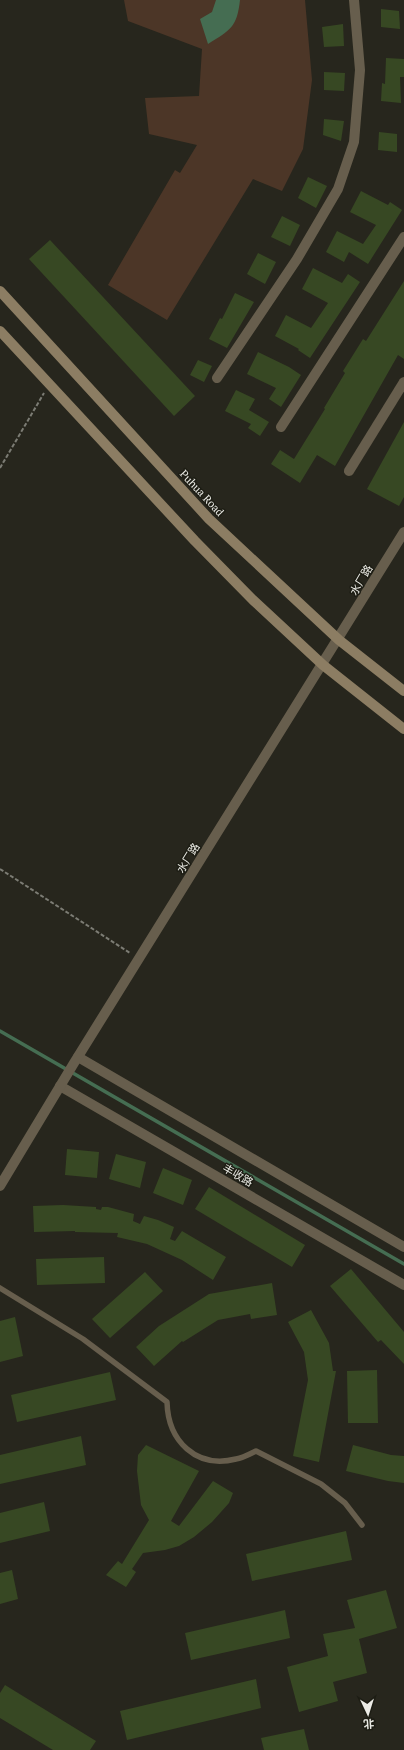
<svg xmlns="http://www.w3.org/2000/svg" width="404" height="1750" font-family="'PT Serif','Noto Sans SC',serif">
<rect width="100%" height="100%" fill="#27261d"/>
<path fill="#4c3627" d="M 124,0 L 305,0 L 312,80 L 303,149 L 282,191 L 253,179 L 167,320 L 108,285 L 175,170 L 180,173 L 197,145 L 149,134 L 145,98 L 199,96 L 202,49 L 128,21 Z"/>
<path fill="#456d52" d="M 216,0 L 240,0 C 237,28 230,30 208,44 L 200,19 L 212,12 Z"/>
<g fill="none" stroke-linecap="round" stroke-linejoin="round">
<path stroke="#456d52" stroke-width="3.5" d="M 0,1031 L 404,1264"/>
</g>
<g fill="#374823">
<path d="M 381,9 L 399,11 L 400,29 L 381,27 Z"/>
<path d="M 343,24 L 344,46 L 324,47 L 322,27 Z"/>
<path d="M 386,58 L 404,59 L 404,77 L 400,77 L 401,103 L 381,101 L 382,83 L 385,84 Z"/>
<path d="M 324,72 L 345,73 L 344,91 L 324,90 Z"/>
<path d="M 324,119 L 344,121 L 341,141 L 323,135 Z"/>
<path d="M 379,132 L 397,134 L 397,152 L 378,150 Z"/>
<path d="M 308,177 L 327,186 L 316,208 L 298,198 Z"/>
<path d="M 361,191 L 388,205 L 390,202 L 402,210 L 368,264 L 349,252 L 344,262 L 326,252 L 337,231 L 363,244 L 376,225 L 350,212 Z"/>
<path d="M 282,216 L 300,225 L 290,246 L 271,237 Z"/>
<path d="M 50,240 L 195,396 L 174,416 L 29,259 Z"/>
<path d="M 258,253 L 276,262 L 265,284 L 247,274 Z"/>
<path d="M 313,268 L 342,283 L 348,274 L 360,282 L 310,358 L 298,350 L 299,349 L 275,336 L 286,315 L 311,328 L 328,303 L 302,289 Z"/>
<path d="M 404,281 L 404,359 L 398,355 L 335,466 L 317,455 L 300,483 L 271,464 L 280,450 L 294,459 L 325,409 L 324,408 L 345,373 L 343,371 L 363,339 L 366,341 Z"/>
<path d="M 235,293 L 254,302 L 227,348 L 209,339 L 220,318 L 222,319 Z"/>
<path d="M 258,352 L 289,367 L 301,375 L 281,407 L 269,399 L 276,388 L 247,374 Z"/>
<path d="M 198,360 L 212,366 L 204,382 L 190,375 Z"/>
<path d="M 236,390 L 255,399 L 249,410 L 269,422 L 260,436 L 248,428 L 251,424 L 225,411 Z"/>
<path d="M 404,422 L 404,497 L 399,506 L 367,489 Z"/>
<path d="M 67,1149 L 99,1152 L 97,1178 L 65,1175 Z"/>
<path d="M 116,1154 L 146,1162 L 140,1188 L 109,1179 Z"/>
<path d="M 163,1168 L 192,1180 L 183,1205 L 153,1193 Z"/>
<path d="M 209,1187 L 305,1245 L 292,1267 L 195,1209 Z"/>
<path d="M 63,1205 L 96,1207 L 96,1209 L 101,1210 L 102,1207 L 108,1207 L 134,1214 L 133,1221 L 140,1224 L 144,1216 L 158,1220 L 174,1227 L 170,1239 L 175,1241 L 182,1231 L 226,1257 L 213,1280 L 182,1260 L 147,1244 L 117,1237 L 118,1233 L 75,1232 L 75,1231 L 34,1232 L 33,1206 Z"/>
<path d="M 104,1257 L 105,1283 L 37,1285 L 36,1259 Z"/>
<path d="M 351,1269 L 404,1332 L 404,1364 L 381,1340 L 378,1342 L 330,1286 Z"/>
<path d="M 145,1272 L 163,1291 L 110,1338 L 92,1319 Z"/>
<path d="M 272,1283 L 277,1315 L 251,1319 L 250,1314 L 218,1320 L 183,1342 L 182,1341 L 154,1366 L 136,1347 L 159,1326 L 209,1294 Z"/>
<path d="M 311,1310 L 329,1343 L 333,1371 L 336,1371 L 319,1462 L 293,1456 L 308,1380 L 304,1352 L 288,1322 Z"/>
<path d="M 15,1317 L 23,1356 L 0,1362 L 0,1321 Z"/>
<path d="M 377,1370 L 378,1423 L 348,1423 L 347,1371 Z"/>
<path d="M 110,1372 L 116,1400 L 17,1422 L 11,1395 Z"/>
<path d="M 81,1436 L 86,1465 L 0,1484 L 0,1455 Z"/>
<path d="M 146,1445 L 199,1471 L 171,1521 L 179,1526 L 213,1481 L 233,1493 L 229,1503 L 212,1522 L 194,1537 L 179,1546 L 165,1550 L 143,1553 L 132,1569 L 136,1572 L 126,1587 L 106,1575 L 118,1561 L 122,1564 L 149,1520 L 141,1505 L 137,1471 L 138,1455 Z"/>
<path d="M 353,1445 L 391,1455 L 404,1456 L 404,1483 L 388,1481 L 346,1471 Z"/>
<path d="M 44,1502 L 50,1531 L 0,1543 L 0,1513 Z"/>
<path d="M 346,1531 L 352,1560 L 252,1581 L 246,1554 Z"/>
<path d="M 12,1570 L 18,1599 L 0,1604 L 0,1573 Z"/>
<path d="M 386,1590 L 397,1628 L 359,1639 L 367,1673 L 333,1682 L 338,1701 L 299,1712 L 287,1667 L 328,1656 L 323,1634 L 355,1628 L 347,1600 Z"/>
<path d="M 285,1610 L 290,1638 L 191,1660 L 185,1633 Z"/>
<path d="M 256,1679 L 261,1708 L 127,1740 L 120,1711 Z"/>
<path d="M 5,1685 L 96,1741 L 90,1750 L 53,1750 L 0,1718 L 0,1693 Z"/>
<path d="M 304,1729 L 309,1750 L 264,1750 L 261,1738 Z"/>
</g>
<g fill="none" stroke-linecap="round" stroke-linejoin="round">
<g stroke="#7c7c74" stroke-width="2" stroke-dasharray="4 2" stroke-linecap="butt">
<path d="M 0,468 L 44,393"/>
<path d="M 0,869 L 130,953"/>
</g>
<path stroke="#675e4d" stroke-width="5.5" d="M 0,1288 L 83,1339 L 167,1402 C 168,1441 196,1469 236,1459 C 243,1458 250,1454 256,1451 L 321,1484 L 345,1503 L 362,1525"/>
<g stroke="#675e4d" stroke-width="10">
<path d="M 217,378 L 297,259 L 338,189 L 354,142 L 360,70 L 354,0"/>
<path d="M 281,427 L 404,237"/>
<path d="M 349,471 L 404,382"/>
<path d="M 78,1057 L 404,1247"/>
<path d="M 60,1086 L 404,1285"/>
<path d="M 0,1186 L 74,1063 L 404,532"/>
</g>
<g stroke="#8c7d63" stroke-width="10">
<path d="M 0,291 L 209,519 L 339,640 L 404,691"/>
<path d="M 0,331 L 195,541 L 253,600 L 323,665 L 404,729"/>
</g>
</g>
<g text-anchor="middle" stroke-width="3" stroke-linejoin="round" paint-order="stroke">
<g font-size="11" fill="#ebebe5" stroke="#1d1d14">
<text transform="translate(202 493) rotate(47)" y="4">Puhua Road</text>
<text transform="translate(361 580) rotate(-59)" y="4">水厂路</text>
<text transform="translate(188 858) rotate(-58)" y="4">水厂路</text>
<text transform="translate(238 1175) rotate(30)" y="4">丰收路</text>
</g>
</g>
<g transform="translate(368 1714) rotate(176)" stroke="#1d1d14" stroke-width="3" paint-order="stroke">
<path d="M0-3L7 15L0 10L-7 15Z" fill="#ebebe5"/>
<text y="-6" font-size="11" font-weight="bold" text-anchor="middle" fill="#ebebe5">北</text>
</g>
</svg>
